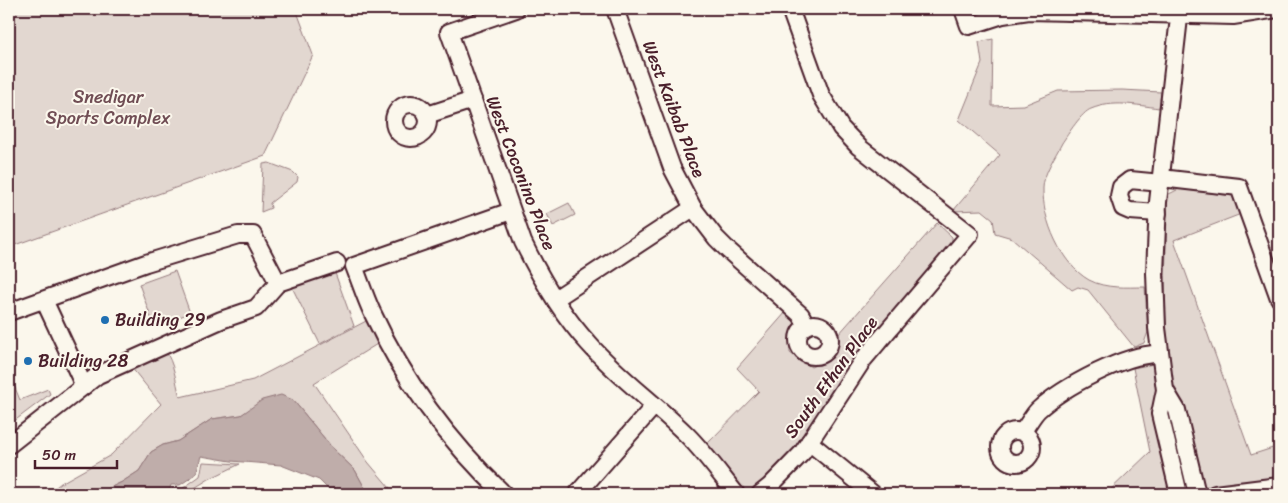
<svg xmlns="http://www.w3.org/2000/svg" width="1288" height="503" font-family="Sriracha,sans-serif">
<rect width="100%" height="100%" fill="#fbf7ec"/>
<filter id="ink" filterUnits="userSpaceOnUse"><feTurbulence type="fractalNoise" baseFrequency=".02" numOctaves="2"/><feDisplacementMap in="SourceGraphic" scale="10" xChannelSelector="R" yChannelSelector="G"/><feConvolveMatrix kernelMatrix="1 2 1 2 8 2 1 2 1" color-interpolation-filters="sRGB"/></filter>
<g filter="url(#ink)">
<g fill="#e2d7d0" stroke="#967b7e">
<path d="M 9,9 L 296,9 L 313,55 L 265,156 L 9,247 Z"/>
<path d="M 993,39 L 992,106 L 1024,105 L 1058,91 L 1122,90 L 1161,92 L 1159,108 C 1136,105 1113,100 1091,109 C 1082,112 1068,134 1062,143 C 1056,155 1043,174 1043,188 C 1042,220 1061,264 1089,280 C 1106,289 1126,287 1145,287 L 1148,332 L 1144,343 L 1134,347 L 1088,290 L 1078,287 L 1072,290 L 1012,238 L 995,233 L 993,219 L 982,210 L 953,211 L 1000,155 L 959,120 L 982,63 L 979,42 Z"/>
<path d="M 269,163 L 293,172 L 298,177 L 297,182 L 270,203 L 271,208 L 261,212 L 263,164 Z"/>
<path d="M 1179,189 L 1233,196 L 1241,214 L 1174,240 L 1251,455 L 1279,446 L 1279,480 L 1212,487 L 1205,486 L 1199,478 C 1188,438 1173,397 1169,356 C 1162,303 1167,248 1167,195 Z"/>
<path d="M 569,203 L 575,215 L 553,226 L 547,214 Z"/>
<path d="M 937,223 L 952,237 L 952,245 L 808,436 L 753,492 L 744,492 L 706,445 L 759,391 L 737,368 L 786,312 L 796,321 L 790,337 L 790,353 L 811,367 C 827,360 838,355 838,335 Z"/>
<path d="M 175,271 L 190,313 L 154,326 L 139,284 Z"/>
<path d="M 330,272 L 335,273 L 354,326 L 320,344 L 291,285 Z"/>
<path d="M 370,319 L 382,341 L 314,383 L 368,462 L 395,494 L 368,494 L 355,470 L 334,450 L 293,400 L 255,407 L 241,415 L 212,419 L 178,441 L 163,445 L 151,452 L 139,471 L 122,482 L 97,494 L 47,494 L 61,483 L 111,455 L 161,404 L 131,367 L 164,349 C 175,364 175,380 180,397 L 253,380 Z"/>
<path d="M 1153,364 L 1158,381 L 1171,494 L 1106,494 L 1150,452 L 1133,368 Z"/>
<path d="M 9,373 L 20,400 L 48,389 L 50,394 L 9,425 Z"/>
<path d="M 203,462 L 240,464 L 209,479 L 193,489 L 196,494 L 171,494 L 173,488 L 182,489 L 200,476 Z"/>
</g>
<path fill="#bfadaa" stroke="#907477" d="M 281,395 L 293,400 L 334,450 L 355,470 L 368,494 L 333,494 L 319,480 L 281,465 L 231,461 L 201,456 L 196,474 L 180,485 L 171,485 L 168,494 L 97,494 L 122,482 L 139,471 L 151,452 L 163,445 L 178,441 L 212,419 L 241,415 L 262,400 Z"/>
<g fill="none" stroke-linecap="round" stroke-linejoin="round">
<defs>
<g id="minor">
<path d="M 516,9 L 449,32 L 523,242 C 541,279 561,314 589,344 C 619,378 656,404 687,435 C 705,453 720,474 736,494"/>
<path d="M 615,9 L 672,168 L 693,208 L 716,238 L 729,251 L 801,315 L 807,326"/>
<path d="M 963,9 L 969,26 L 1003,15 L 1029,11 L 1233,16 L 1277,9"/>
<circle cx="411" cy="121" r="17"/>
<path d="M 427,115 L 473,100"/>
<path d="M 1161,178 L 1239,187 L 1279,298"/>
<path d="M 1158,213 L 1130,211 L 1123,208 L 1119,196 L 1121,187 L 1130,180 L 1161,183"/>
<path d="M 278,283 L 337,263"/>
<path d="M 555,299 L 693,208"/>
<path d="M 44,300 L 84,386"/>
<path d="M 9,312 L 146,263 L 238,235 L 253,235 L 278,283"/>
<circle cx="814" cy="340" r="16"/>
<path d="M 1165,390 L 1177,410 L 1197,494"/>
<circle cx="1016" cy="447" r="16"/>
<path d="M 1022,432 C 1028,425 1032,416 1038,410 C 1062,388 1127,352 1160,354"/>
<path d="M 809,442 L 873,494"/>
<path d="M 9,445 L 98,375 L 221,320 L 256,308 L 278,283"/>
<path d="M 504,494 C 449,442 404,381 372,312 C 365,297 360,281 354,266 L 511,211"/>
<path d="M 577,494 L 654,406"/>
<path d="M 760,494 L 770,486 L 802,453 L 863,360 L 970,234 L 859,147 L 841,128 L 821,95 L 790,9"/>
<path d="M 1179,494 L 1160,414 L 1165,390 L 1157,328 L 1155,273 L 1158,202 L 1180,9"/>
<path d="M 1215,494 L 1279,486"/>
</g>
</defs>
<use href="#minor" stroke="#4a1f2b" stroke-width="20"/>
<use href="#minor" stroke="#fbf7ec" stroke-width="16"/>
</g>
</g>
<g fill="#1f6fb2" stroke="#fbf7ec" stroke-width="2">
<circle cx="105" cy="320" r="5"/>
<circle cx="28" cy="361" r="5"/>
</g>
<g text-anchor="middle" stroke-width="4" stroke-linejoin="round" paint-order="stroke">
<g font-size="18" fill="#704d54" stroke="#fbf7ec">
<text x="108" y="103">Snedigar<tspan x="108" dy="21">Sports Complex</tspan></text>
</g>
<g font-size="18" fill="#4a1f2b" stroke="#fbf7ec">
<text transform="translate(674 109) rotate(69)" y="6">West Kaibab Place</text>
<text transform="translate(521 173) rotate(69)" y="6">West Coconino Place</text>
<text transform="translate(831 377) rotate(-54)" y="6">South Ethan Place</text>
</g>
<g font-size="18" fill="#4a1f2b" stroke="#fbf7ec" text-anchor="start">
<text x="115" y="326">Building 29</text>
<text x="38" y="367">Building 28</text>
</g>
</g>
<rect width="1288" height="503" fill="none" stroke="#fbf7ec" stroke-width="30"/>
<rect x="15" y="15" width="1258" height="473" fill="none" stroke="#4a1f2b" stroke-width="2" filter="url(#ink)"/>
<path d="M35 460v8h82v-8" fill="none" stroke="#4a1f2b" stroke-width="2.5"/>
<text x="42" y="460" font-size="15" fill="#4a1f2b" stroke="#fbf7ec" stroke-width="4" paint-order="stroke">50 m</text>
</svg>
